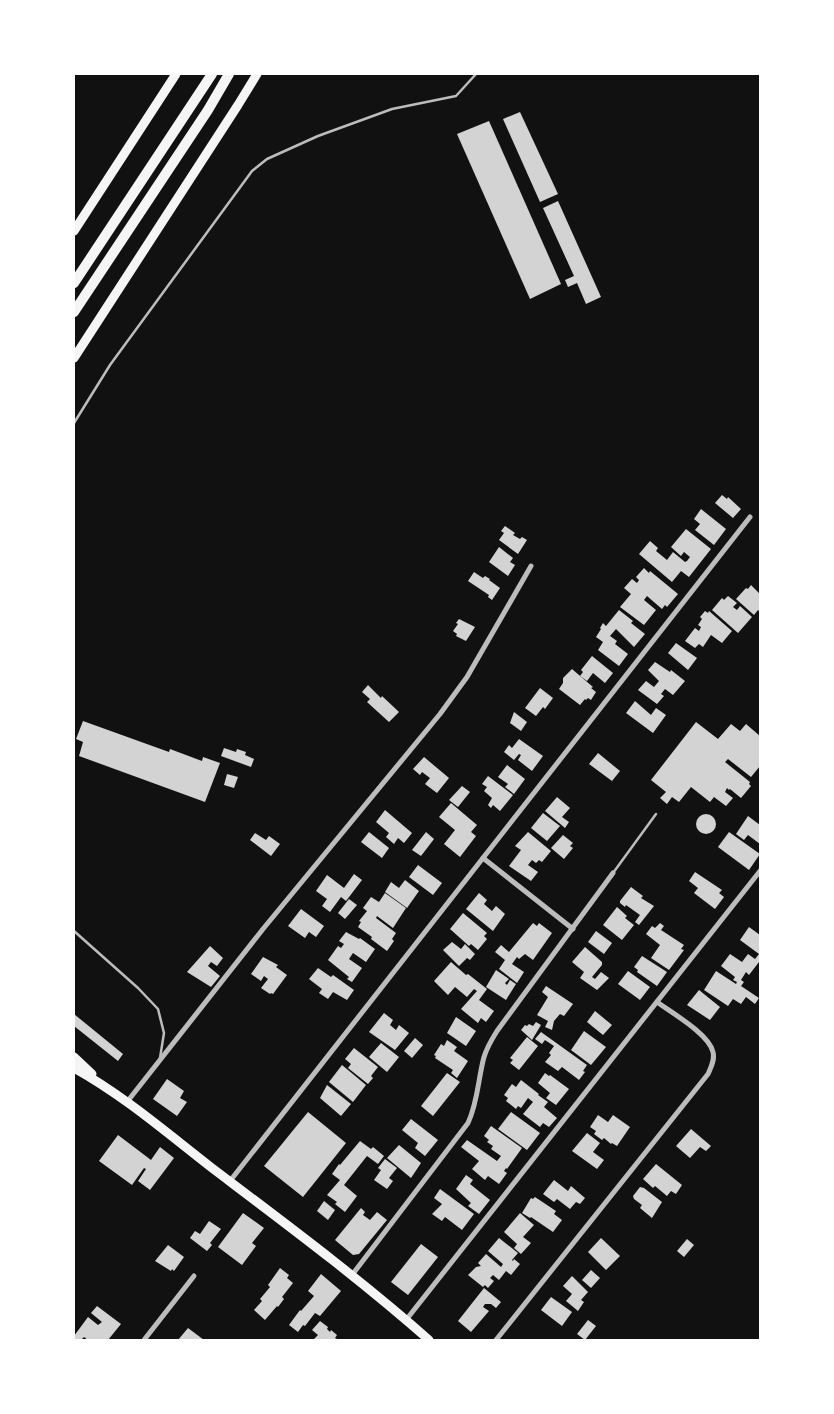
<svg xmlns="http://www.w3.org/2000/svg" width="834" height="1414" font-family="Poppins,sans-serif">
<rect width="100%" height="100%" fill="#111"/>
<g fill="#d3d3d3">
<path d="M 520,112 L 558,194 L 540,202 L 503,119 Z"/>
<path d="M 489,121 L 561,284 L 530,299 L 457,134 Z"/>
<path d="M 558,201 L 601,297 L 586,304 L 577,283 L 568,287 L 565,280 L 574,276 L 543,208 Z"/>
<path d="M 722,495 L 727,499 L 728,497 L 741,509 L 733,518 L 715,503 Z"/>
<path d="M 701,509 L 726,529 L 714,545 L 695,530 L 700,524 L 694,519 Z"/>
<path d="M 505,526 L 515,533 L 513,535 L 520,539 L 522,537 L 527,540 L 518,554 L 499,540 L 504,533 L 501,531 Z"/>
<path d="M 686,529 L 711,549 L 689,577 L 681,571 L 672,582 L 639,554 L 650,541 L 658,548 L 656,551 L 667,560 L 673,552 L 685,562 L 687,561 L 690,557 L 684,552 L 681,556 L 671,547 Z"/>
<path d="M 499,547 L 513,558 L 510,562 L 515,565 L 508,576 L 489,562 Z"/>
<path d="M 644,568 L 649,573 L 650,571 L 678,594 L 667,607 L 665,605 L 662,609 L 647,596 L 644,600 L 656,610 L 644,625 L 620,607 L 631,594 L 624,588 L 632,579 L 637,583 L 639,580 L 636,577 Z"/>
<path d="M 474,572 L 483,578 L 485,576 L 490,579 L 489,580 L 500,588 L 492,600 L 488,597 L 489,595 L 468,581 Z"/>
<path d="M 751,585 L 760,594 L 760,612 L 758,610 L 754,615 L 736,599 L 746,588 L 748,589 Z"/>
<path d="M 728,596 L 737,603 L 733,607 L 737,610 L 740,606 L 752,617 L 738,633 L 712,610 L 722,598 L 724,600 Z"/>
<path d="M 619,610 L 633,621 L 631,623 L 645,634 L 634,647 L 616,629 L 610,636 L 617,641 L 615,644 L 628,654 L 619,666 L 598,650 L 603,642 L 596,637 L 601,629 L 600,628 L 603,623 L 606,626 Z"/>
<path d="M 705,611 L 708,613 L 709,611 L 732,631 L 722,643 L 711,635 L 703,647 L 699,644 L 695,648 L 685,641 L 695,628 L 699,631 L 701,627 L 698,625 L 702,619 L 700,617 Z"/>
<path d="M 459,619 L 475,627 L 466,641 L 456,636 L 457,634 L 453,631 L 458,624 L 456,623 Z"/>
<path d="M 676,643 L 697,658 L 688,670 L 668,653 Z"/>
<path d="M 592,656 L 613,673 L 605,683 L 593,673 L 587,681 L 580,676 L 583,672 L 581,670 Z"/>
<path d="M 655,662 L 670,672 L 671,670 L 685,681 L 673,695 L 665,689 L 661,694 L 664,696 L 657,704 L 638,690 L 646,681 L 654,687 L 659,681 L 648,670 Z"/>
<path d="M 572,669 L 593,687 L 591,688 L 596,692 L 591,700 L 588,698 L 586,700 L 585,699 L 580,705 L 559,689 L 563,683 L 563,678 Z"/>
<path d="M 368,685 L 381,698 L 382,696 L 399,712 L 389,722 L 367,702 L 370,699 L 362,692 Z"/>
<path d="M 540,688 L 553,698 L 545,709 L 543,707 L 536,716 L 525,708 Z"/>
<path d="M 635,701 L 651,715 L 656,708 L 666,715 L 653,733 L 626,713 Z"/>
<path d="M 514,712 L 527,722 L 521,731 L 510,723 Z"/>
<path d="M 83,721 L 169,752 L 170,749 L 202,761 L 203,757 L 220,763 L 205,802 L 79,756 L 83,742 L 76,739 Z"/>
<path d="M 696,722 L 718,739 L 731,724 L 740,731 L 746,724 L 760,736 L 760,766 L 751,777 L 728,759 L 725,762 L 750,782 L 749,784 L 751,786 L 741,798 L 730,789 L 729,790 L 727,788 L 725,792 L 733,798 L 726,806 L 714,797 L 710,802 L 691,787 L 679,802 L 672,797 L 667,804 L 660,798 L 666,792 L 651,780 Z"/>
<path d="M 519,739 L 543,756 L 532,771 L 518,760 L 521,755 L 519,754 L 514,760 L 504,752 L 509,745 L 512,748 Z"/>
<path d="M 224,748 L 236,752 L 237,749 L 246,752 L 245,755 L 254,759 L 251,767 L 221,756 Z"/>
<path d="M 598,753 L 620,771 L 612,781 L 589,764 Z"/>
<path d="M 424,757 L 449,778 L 437,793 L 425,784 L 430,778 L 422,772 L 420,775 L 413,769 Z"/>
<path d="M 507,765 L 525,779 L 514,794 L 505,787 L 508,784 L 498,777 Z"/>
<path d="M 227,774 L 238,777 L 234,788 L 224,785 Z"/>
<path d="M 488,776 L 513,795 L 500,811 L 493,805 L 491,808 L 488,805 L 492,798 L 484,791 L 487,787 L 482,784 Z"/>
<path d="M 462,786 L 470,792 L 458,807 L 449,800 Z"/>
<path d="M 557,797 L 570,808 L 562,817 L 569,822 L 565,828 L 545,811 Z"/>
<path d="M 451,803 L 477,825 L 471,832 L 476,836 L 460,857 L 444,844 L 455,830 L 439,817 Z"/>
<path d="M 385,810 L 412,833 L 404,843 L 398,838 L 394,844 L 386,837 L 389,833 L 376,822 Z"/>
<path d="M 543,813 L 560,826 L 547,841 L 531,828 Z"/>
<circle cx="706" cy="824" r="10"/>
<path d="M 748,816 L 760,825 L 760,844 L 748,835 L 744,840 L 736,834 Z"/>
<path d="M 369,832 L 389,848 L 382,858 L 361,842 Z"/>
<path d="M 426,832 L 434,839 L 421,856 L 412,850 Z"/>
<path d="M 528,832 L 551,851 L 542,862 L 539,860 L 536,863 L 532,860 L 528,865 L 538,872 L 531,881 L 509,866 L 521,850 L 515,846 Z"/>
<path d="M 729,832 L 760,854 L 749,870 L 718,847 Z"/>
<path d="M 255,833 L 266,840 L 269,836 L 280,844 L 271,856 L 250,840 Z"/>
<path d="M 563,835 L 573,843 L 570,846 L 573,848 L 564,859 L 551,848 Z"/>
<path d="M 418,865 L 442,883 L 433,895 L 409,877 Z"/>
<path d="M 695,872 L 722,890 L 719,893 L 724,897 L 715,909 L 694,893 L 698,888 L 689,881 Z"/>
<path d="M 354,874 L 362,880 L 346,901 L 341,897 L 330,912 L 322,906 L 327,899 L 316,891 L 327,875 L 344,888 Z"/>
<path d="M 405,880 L 419,891 L 407,908 L 385,892 L 391,882 L 399,888 Z"/>
<path d="M 631,887 L 643,896 L 641,898 L 654,906 L 639,925 L 635,922 L 640,915 L 626,905 L 625,907 L 620,903 L 620,901 Z"/>
<path d="M 385,893 L 406,908 L 393,928 L 377,916 L 376,918 L 396,933 L 392,939 L 394,941 L 387,951 L 371,939 L 372,937 L 358,927 L 361,922 L 359,921 L 367,911 L 363,908 L 371,897 L 379,902 Z"/>
<path d="M 479,893 L 487,900 L 484,904 L 492,911 L 496,906 L 505,914 L 493,931 L 466,909 Z"/>
<path d="M 349,899 L 357,905 L 345,919 L 338,913 Z"/>
<path d="M 617,907 L 627,916 L 625,918 L 634,925 L 622,940 L 603,925 Z"/>
<path d="M 301,909 L 324,926 L 316,937 L 309,932 L 305,938 L 288,926 Z"/>
<path d="M 463,913 L 487,933 L 484,936 L 487,939 L 478,950 L 471,944 L 469,946 L 450,929 Z"/>
<path d="M 533,923 L 537,926 L 539,923 L 552,933 L 533,960 L 525,954 L 519,959 L 517,957 L 512,964 L 524,972 L 517,983 L 499,969 L 505,960 L 495,952 L 501,945 L 509,952 Z"/>
<path d="M 660,923 L 664,926 L 661,930 L 684,945 L 681,949 L 684,950 L 669,970 L 651,958 L 660,945 L 646,934 L 652,926 L 655,928 Z"/>
<path d="M 749,927 L 760,935 L 760,963 L 759,962 L 749,975 L 746,972 L 741,980 L 744,982 L 741,986 L 759,998 L 755,1004 L 746,997 L 741,1004 L 733,999 L 728,1006 L 704,990 L 716,971 L 736,984 L 737,982 L 733,980 L 735,977 L 721,966 L 730,954 L 742,962 L 748,954 L 755,959 L 759,954 L 740,940 Z"/>
<path d="M 596,931 L 612,943 L 604,954 L 588,942 Z"/>
<path d="M 346,932 L 359,939 L 360,938 L 375,949 L 366,962 L 353,953 L 349,959 L 362,968 L 352,982 L 347,979 L 349,977 L 328,960 L 338,946 L 341,948 L 344,944 L 339,941 Z"/>
<path d="M 452,942 L 461,949 L 465,944 L 475,954 L 470,960 L 467,958 L 459,966 L 443,950 Z"/>
<path d="M 210,946 L 223,958 L 217,966 L 211,962 L 208,966 L 220,976 L 211,987 L 187,972 Z"/>
<path d="M 585,947 L 602,962 L 602,965 L 592,977 L 595,979 L 601,972 L 609,978 L 597,990 L 580,978 L 584,972 L 572,962 Z"/>
<path d="M 642,956 L 667,972 L 657,986 L 637,972 L 638,970 L 634,967 Z"/>
<path d="M 263,957 L 278,965 L 276,967 L 287,975 L 273,994 L 271,993 L 270,994 L 261,988 L 268,979 L 264,976 L 261,981 L 251,974 Z"/>
<path d="M 451,962 L 466,975 L 468,974 L 487,989 L 479,1000 L 494,1011 L 486,1022 L 481,1018 L 478,1023 L 461,1009 L 477,991 L 474,989 L 467,997 L 455,987 L 448,995 L 434,981 Z"/>
<path d="M 318,968 L 331,977 L 333,975 L 354,990 L 347,1000 L 333,992 L 328,999 L 319,993 L 322,989 L 309,979 Z"/>
<path d="M 496,970 L 509,979 L 505,983 L 507,985 L 510,980 L 516,984 L 506,1000 L 486,987 Z"/>
<path d="M 628,971 L 650,987 L 640,1000 L 618,984 Z"/>
<path d="M 546,986 L 573,1004 L 564,1016 L 560,1014 L 554,1021 L 552,1030 L 545,1027 L 548,1021 L 537,1015 L 548,997 L 542,992 Z"/>
<path d="M 699,990 L 720,1007 L 710,1020 L 687,1005 Z"/>
<path d="M 595,1011 L 612,1025 L 603,1035 L 587,1022 Z"/>
<path d="M 384,1013 L 393,1020 L 390,1025 L 396,1030 L 399,1025 L 409,1033 L 395,1050 L 369,1032 Z"/>
<path d="M 74,1014 L 123,1054 L 118,1061 L 74,1026 Z"/>
<path d="M 456,1017 L 476,1031 L 466,1046 L 447,1033 Z"/>
<path d="M 536,1022 L 541,1025 L 532,1040 L 521,1030 L 525,1025 L 527,1026 L 529,1024 L 533,1026 Z"/>
<path d="M 584,1031 L 606,1047 L 591,1065 L 571,1050 Z"/>
<path d="M 541,1032 L 587,1065 L 583,1071 L 585,1072 L 579,1080 L 562,1067 L 558,1071 L 545,1062 L 551,1055 L 549,1053 L 554,1046 L 545,1040 L 542,1044 L 535,1039 Z"/>
<path d="M 527,1037 L 538,1046 L 519,1070 L 510,1063 L 513,1060 L 510,1058 Z"/>
<path d="M 415,1038 L 423,1045 L 412,1058 L 404,1051 Z"/>
<path d="M 447,1040 L 457,1047 L 454,1051 L 468,1061 L 457,1078 L 451,1073 L 453,1070 L 435,1058 L 436,1056 L 434,1055 L 441,1044 L 444,1046 Z"/>
<path d="M 381,1043 L 399,1057 L 387,1072 L 369,1057 Z"/>
<path d="M 354,1048 L 378,1067 L 371,1076 L 373,1078 L 368,1084 L 348,1068 L 351,1064 L 345,1059 Z"/>
<path d="M 342,1065 L 366,1085 L 353,1102 L 329,1082 Z"/>
<path d="M 447,1073 L 460,1082 L 433,1116 L 421,1106 Z"/>
<path d="M 545,1073 L 549,1076 L 550,1075 L 569,1089 L 556,1105 L 546,1098 L 550,1093 L 538,1083 Z"/>
<path d="M 167,1079 L 184,1091 L 180,1098 L 187,1102 L 177,1116 L 153,1099 Z"/>
<path d="M 521,1080 L 539,1094 L 538,1095 L 548,1102 L 544,1107 L 557,1118 L 549,1127 L 543,1123 L 540,1127 L 523,1114 L 533,1102 L 528,1098 L 521,1108 L 518,1106 L 516,1109 L 506,1101 L 508,1098 L 504,1095 L 512,1084 L 516,1087 Z"/>
<path d="M 327,1085 L 351,1104 L 341,1116 L 320,1098 Z"/>
<path d="M 308,1112 L 346,1143 L 303,1197 L 264,1166 Z"/>
<path d="M 511,1112 L 540,1133 L 527,1150 L 498,1129 Z"/>
<path d="M 598,1115 L 608,1122 L 613,1115 L 630,1127 L 617,1146 L 612,1143 L 611,1144 L 604,1138 L 602,1140 L 594,1134 L 596,1131 L 590,1127 Z"/>
<path d="M 411,1119 L 438,1140 L 425,1156 L 415,1148 L 418,1143 L 402,1130 Z"/>
<path d="M 491,1126 L 522,1148 L 507,1169 L 506,1168 L 504,1171 L 507,1173 L 499,1184 L 488,1176 L 485,1180 L 472,1169 L 479,1161 L 461,1147 L 467,1140 L 497,1161 L 501,1156 L 491,1149 L 493,1146 L 487,1142 L 489,1140 L 484,1136 Z"/>
<path d="M 691,1129 L 711,1146 L 706,1151 L 700,1147 L 690,1158 L 676,1146 Z"/>
<path d="M 587,1133 L 600,1143 L 593,1152 L 604,1160 L 597,1169 L 572,1151 Z"/>
<path d="M 118,1135 L 151,1160 L 160,1147 L 174,1158 L 150,1190 L 138,1181 L 146,1169 L 144,1168 L 132,1185 L 99,1161 Z"/>
<path d="M 360,1141 L 371,1149 L 373,1147 L 384,1156 L 378,1164 L 367,1156 L 344,1185 L 357,1196 L 345,1212 L 335,1204 L 337,1202 L 327,1195 L 340,1180 L 332,1174 L 339,1164 L 340,1165 Z"/>
<path d="M 399,1145 L 421,1163 L 411,1178 L 387,1158 Z"/>
<path d="M 385,1159 L 397,1168 L 389,1178 L 393,1181 L 387,1189 L 374,1180 L 381,1170 L 378,1168 Z"/>
<path d="M 656,1164 L 682,1185 L 676,1194 L 671,1191 L 667,1196 L 655,1186 L 653,1188 L 643,1179 Z"/>
<path d="M 466,1175 L 473,1180 L 470,1184 L 490,1200 L 479,1214 L 468,1206 L 471,1203 L 456,1189 Z"/>
<path d="M 554,1180 L 568,1191 L 571,1186 L 585,1198 L 580,1204 L 576,1202 L 570,1209 L 557,1199 L 554,1202 L 543,1194 Z"/>
<path d="M 640,1187 L 644,1188 L 662,1202 L 652,1218 L 640,1208 L 642,1205 L 634,1199 L 633,1196 Z"/>
<path d="M 440,1189 L 474,1214 L 462,1230 L 445,1217 L 442,1221 L 432,1214 L 442,1204 L 434,1198 Z"/>
<path d="M 535,1197 L 556,1211 L 554,1214 L 562,1220 L 553,1232 L 531,1217 L 530,1218 L 522,1213 L 531,1198 L 533,1199 Z"/>
<path d="M 324,1201 L 335,1210 L 328,1220 L 317,1211 Z"/>
<path d="M 361,1208 L 365,1212 L 363,1215 L 370,1220 L 377,1212 L 387,1220 L 359,1254 L 353,1255 L 335,1240 Z"/>
<path d="M 243,1213 L 264,1228 L 252,1243 L 256,1246 L 242,1265 L 218,1247 Z"/>
<path d="M 520,1213 L 534,1225 L 523,1237 L 531,1243 L 521,1254 L 514,1248 L 517,1244 L 504,1232 Z"/>
<path d="M 209,1221 L 221,1229 L 210,1243 L 212,1245 L 207,1251 L 190,1238 L 195,1231 L 200,1234 Z"/>
<path d="M 499,1238 L 518,1253 L 512,1260 L 513,1261 L 514,1259 L 520,1264 L 511,1275 L 506,1271 L 499,1280 L 493,1275 L 490,1278 L 494,1281 L 488,1288 L 485,1285 L 483,1287 L 468,1275 L 476,1267 L 481,1266 L 478,1263 L 486,1254 L 501,1267 L 503,1264 L 488,1251 Z"/>
<path d="M 601,1238 L 620,1256 L 606,1270 L 588,1252 Z"/>
<path d="M 687,1239 L 694,1245 L 684,1257 L 677,1251 Z"/>
<path d="M 421,1244 L 438,1257 L 408,1295 L 391,1282 Z"/>
<path d="M 168,1245 L 184,1257 L 174,1271 L 172,1269 L 171,1271 L 155,1261 Z"/>
<path d="M 280,1268 L 289,1275 L 287,1278 L 293,1283 L 282,1297 L 284,1299 L 278,1307 L 277,1306 L 265,1320 L 254,1310 L 262,1301 L 260,1299 L 270,1287 L 268,1285 Z"/>
<path d="M 591,1270 L 600,1278 L 591,1288 L 582,1280 Z"/>
<path d="M 321,1274 L 341,1291 L 320,1316 L 315,1313 L 305,1326 L 303,1325 L 298,1332 L 289,1325 L 300,1310 L 301,1311 L 314,1296 L 308,1291 Z"/>
<path d="M 572,1276 L 588,1292 L 581,1300 L 584,1302 L 578,1311 L 566,1301 L 572,1294 L 563,1286 Z"/>
<path d="M 484,1288 L 501,1302 L 496,1308 L 491,1304 L 485,1304 L 483,1307 L 489,1311 L 471,1332 L 458,1321 Z"/>
<path d="M 551,1297 L 572,1312 L 562,1326 L 541,1310 Z"/>
<path d="M 97,1306 L 121,1324 L 108,1340 L 88,1340 L 84,1337 L 81,1340 L 74,1340 L 74,1336 L 88,1317 L 98,1325 L 102,1322 L 91,1313 Z"/>
<path d="M 588,1320 L 596,1326 L 585,1340 L 577,1334 Z"/>
<path d="M 320,1321 L 328,1327 L 327,1329 L 330,1332 L 331,1330 L 337,1335 L 335,1338 L 339,1340 L 313,1340 L 318,1335 L 312,1330 Z"/>
<path d="M 188,1328 L 204,1340 L 178,1340 Z"/>
</g>
<g fill="none" stroke-linecap="round" stroke-linejoin="round">
<g stroke="#bcbcbc" stroke-width="2.5">
<path d="M 74,423 L 110,365 L 252,171 L 267,159 L 318,136 L 392,109 L 456,96 L 476,74"/>
<path d="M 613,873 L 656,814"/>
<path d="M 74,931 L 138,988 L 158,1009 L 164,1033 L 160,1058"/>
</g>
<g stroke="#bcbcbc" stroke-width="5">
<path d="M 483,858 L 573,929"/>
<path d="M 127,1102 L 263,929 L 440,714 L 467,677 L 531,566"/>
<path d="M 230,1181 L 750,517"/>
<path d="M 352,1275 L 468,1123 C 478,1102 478,1079 484,1057 C 487,1047 492,1039 497,1031 L 613,873"/>
<path d="M 406,1320 L 760,871"/>
<path d="M 144,1340 L 194,1276"/>
<path d="M 496,1340 L 708,1074 C 711,1067 715,1060 713,1052 C 709,1034 672,1013 657,1002"/>
</g>
<g stroke="#f5f5f5" stroke-width="9">
<path d="M 74,231 L 176,74"/>
<path d="M 74,358 L 238,105 L 257,74"/>
<path d="M 74,1057 L 92,1074"/>
<path d="M 74,1068 C 123,1095 167,1133 212,1168 C 286,1224 360,1279 429,1340"/>
</g>
<g stroke="#f5f5f5" stroke-width="10">
<path d="M 74,283 L 212,74"/>
<path d="M 74,312 L 208,110 L 229,74"/>
</g>
</g>
<rect width="834" height="1414" fill="none" stroke="#ffffff" stroke-width="150"/>
</svg>
